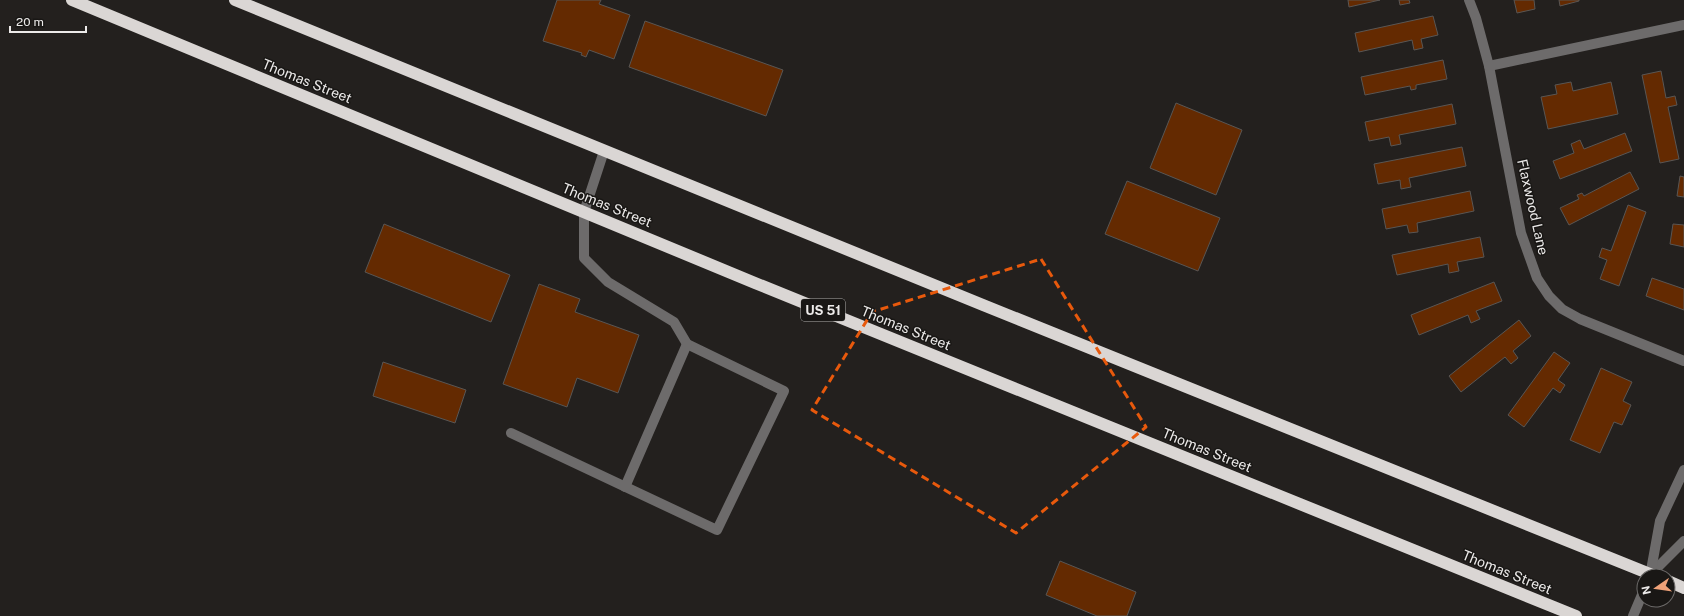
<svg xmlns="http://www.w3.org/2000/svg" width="1684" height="616" font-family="'Public Sans',sans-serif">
<rect width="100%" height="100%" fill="#23201e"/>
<g fill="#642a01" stroke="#595654">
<path d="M 557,0 L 601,0 L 599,4 L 630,15 L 614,59 L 589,50 L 586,57 L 581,55 L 582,53 L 543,41 Z"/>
<path d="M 1348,0 L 1380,0 L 1349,7 Z"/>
<path d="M 1399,0 L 1409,0 L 1410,3 L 1400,5 Z"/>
<path d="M 1514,0 L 1534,0 L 1535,9 L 1517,13 Z"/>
<path d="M 1559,0 L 1579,0 L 1579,1 L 1560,6 Z"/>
<path d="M 1433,16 L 1438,35 L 1421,39 L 1423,48 L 1414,50 L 1412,40 L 1359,52 L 1355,33 Z"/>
<path d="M 645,21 L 783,70 L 766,116 L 629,67 Z"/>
<path d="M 1443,60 L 1447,79 L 1416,85 L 1416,89 L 1411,90 L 1410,86 L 1365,95 L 1361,77 Z"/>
<path d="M 1661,71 L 1666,98 L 1675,96 L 1677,105 L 1668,107 L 1679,159 L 1660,163 L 1642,75 Z"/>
<path d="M 1571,82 L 1573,91 L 1611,82 L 1618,114 L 1548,129 L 1541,97 L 1557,94 L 1555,85 Z"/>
<path d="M 1176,103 L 1242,130 L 1216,195 L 1150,168 Z"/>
<path d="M 1452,104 L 1456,124 L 1399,135 L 1401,144 L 1391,146 L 1389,137 L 1369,141 L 1365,122 Z"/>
<path d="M 1625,133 L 1632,151 L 1560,179 L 1553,161 L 1574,153 L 1571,144 L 1580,140 L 1584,149 Z"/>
<path d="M 1462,147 L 1466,166 L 1409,178 L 1411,187 L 1401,189 L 1400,180 L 1378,184 L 1374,164 Z"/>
<path d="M 1630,172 L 1639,189 L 1569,225 L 1560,208 L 1579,199 L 1577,195 L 1582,193 L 1584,196 Z"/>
<path d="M 1680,176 L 1684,177 L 1684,197 L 1677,196 Z"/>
<path d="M 1127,181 L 1220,218 L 1198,271 L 1105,234 Z"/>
<path d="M 1470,191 L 1474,211 L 1417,223 L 1418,232 L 1409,233 L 1407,225 L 1386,229 L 1382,209 Z"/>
<path d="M 1628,205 L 1646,212 L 1619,286 L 1600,279 L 1607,260 L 1599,257 L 1602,248 L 1611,251 Z"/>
<path d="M 384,224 L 510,275 L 491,322 L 365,272 Z"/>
<path d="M 1673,224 L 1684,225 L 1684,247 L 1670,244 Z"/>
<path d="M 1480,237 L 1484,257 L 1457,262 L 1459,271 L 1449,273 L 1448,264 L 1397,275 L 1392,255 Z"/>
<path d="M 1652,278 L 1684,289 L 1684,310 L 1646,296 Z"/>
<path d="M 1494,282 L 1502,301 L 1476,311 L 1480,319 L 1471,323 L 1468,315 L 1419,335 L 1411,315 Z"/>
<path d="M 539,284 L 580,299 L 575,312 L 639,335 L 618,393 L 577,378 L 567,407 L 503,384 Z"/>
<path d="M 1519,320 L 1531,336 L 1513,351 L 1518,358 L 1511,364 L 1505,357 L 1461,392 L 1449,376 Z"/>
<path d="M 1554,352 L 1570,363 L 1558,380 L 1565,385 L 1560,393 L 1553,388 L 1524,427 L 1508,415 Z"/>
<path d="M 383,362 L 466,390 L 455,423 L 373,396 Z"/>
<path d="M 1601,368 L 1632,382 L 1623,401 L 1631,405 L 1622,425 L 1614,422 L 1600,453 L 1570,440 Z"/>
<path d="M 1060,561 L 1136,592 L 1127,616 L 1097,616 L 1046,595 Z"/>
</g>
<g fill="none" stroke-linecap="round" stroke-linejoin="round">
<g stroke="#6d6b6b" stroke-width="10">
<path d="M 1469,0 L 1476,18 L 1489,66 L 1521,233 L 1537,278 L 1549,296 L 1562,309 L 1580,319 L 1684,361"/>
<path d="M 1489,66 L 1684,25"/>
<path d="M 511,433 L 717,530 L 784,391 L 687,344 L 674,322 L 608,282 L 584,258 L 584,212 L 604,151"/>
<path d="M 625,487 L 687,344"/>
<path d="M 1651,574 L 1684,541"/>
<path d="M 1650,576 L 1660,521 L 1684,470"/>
<path d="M 1633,616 L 1644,590"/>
</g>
<g stroke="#dad6d4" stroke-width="12">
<path d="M 72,0 L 755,283 L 1576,616"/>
<path d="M 235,0 L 983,305 L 1655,576"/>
<path d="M 1668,581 L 1684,588"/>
</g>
</g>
<path fill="none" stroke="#e8590c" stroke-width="3" stroke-dasharray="8 5" stroke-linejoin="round" d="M 1041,259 L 1146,427 L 1016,533 L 812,410 L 872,312 Z"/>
<g text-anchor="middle" stroke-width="3" stroke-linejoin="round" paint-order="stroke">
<rect fill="#191715" stroke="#adaba9" stroke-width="1" x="801" y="299" width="44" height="22" rx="3"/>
<g font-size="13" font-weight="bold" fill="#eceae9">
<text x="823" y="315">US 51</text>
</g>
<g font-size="14" fill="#eceae9" stroke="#191715">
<text transform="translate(307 81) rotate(22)" y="5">Thomas Street</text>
<text transform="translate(607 205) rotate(22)" y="5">Thomas Street</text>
<text transform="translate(1533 207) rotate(77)" y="5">Flaxwood Lane</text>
<text transform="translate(906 328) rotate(22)" y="5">Thomas Street</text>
<text transform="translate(1207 450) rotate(22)" y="5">Thomas Street</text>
<text transform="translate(1507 572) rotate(22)" y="5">Thomas Street</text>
</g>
</g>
<g transform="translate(1656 588) rotate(257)"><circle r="19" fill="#191715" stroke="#6d6b6a"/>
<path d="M0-3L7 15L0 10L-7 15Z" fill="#f0a279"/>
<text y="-6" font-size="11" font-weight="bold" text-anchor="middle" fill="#eceae9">N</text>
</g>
<path d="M10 26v6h76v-6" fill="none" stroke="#eceae9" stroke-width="2"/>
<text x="16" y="26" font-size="12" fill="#eceae9" stroke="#191715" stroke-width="3" paint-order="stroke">20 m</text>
</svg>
